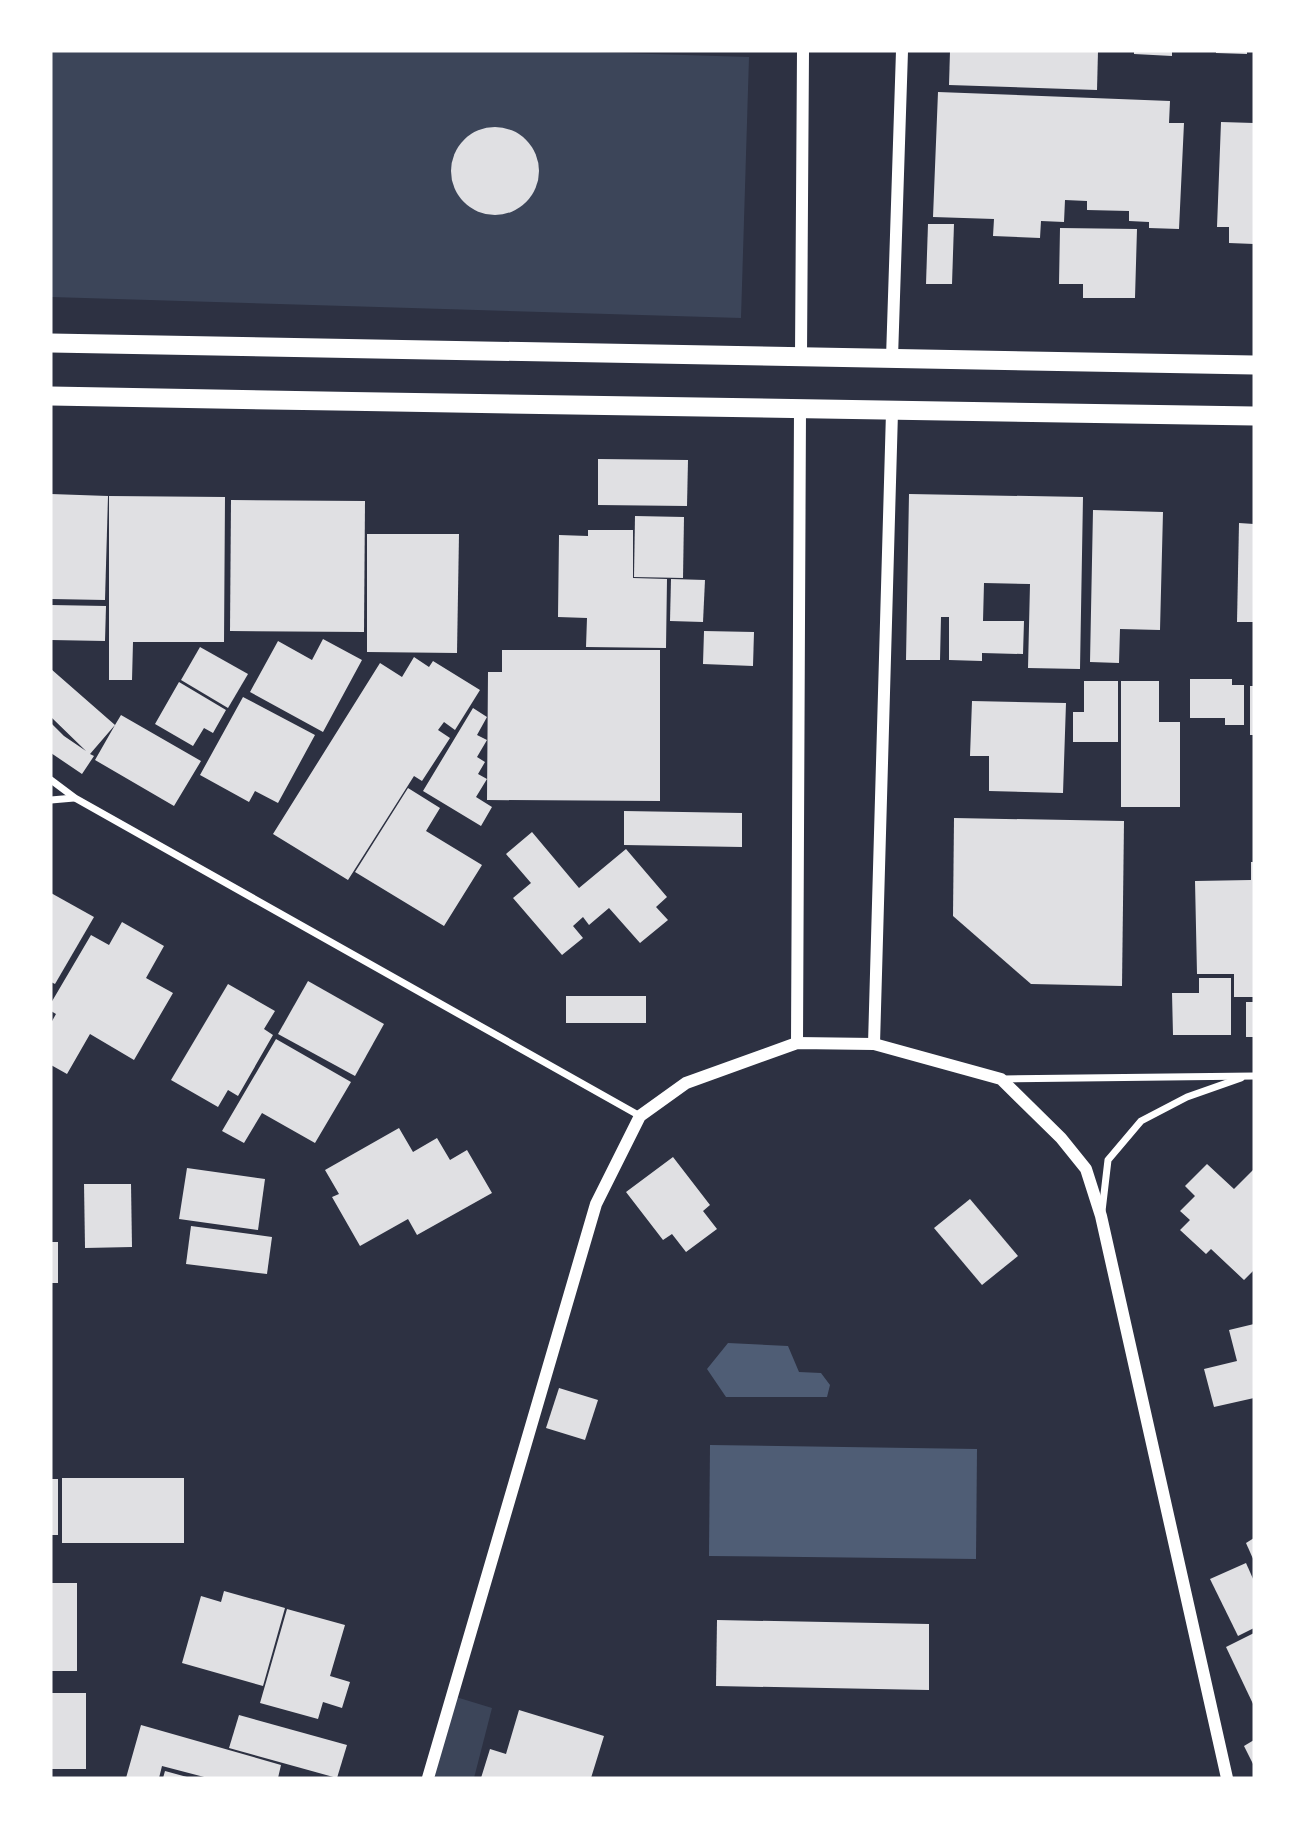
<svg xmlns="http://www.w3.org/2000/svg" width="1305" height="1829" font-family="Karla,sans-serif">
<rect width="100%" height="100%" fill="#2d3142"/>
<g fill="#3c4559">
<path d="M 51,51 L 556,51 L 749,57 L 741,318 L 51,297 Z"/>
<path d="M 456,1697 L 492,1708 L 474,1778 L 434,1778 Z"/>
</g>
<g fill="#4f5d75">
<path d="M 728,1343 L 788,1346 L 799,1372 L 821,1373 L 830,1385 L 827,1397 L 726,1397 L 707,1369 Z"/>
<path d="M 710,1445 L 977,1449 L 976,1559 L 709,1556 Z"/>
</g>
<g fill="#e0e0e3">
<path d="M 950,51 L 1098,51 L 1097,90 L 949,85 Z"/>
<path d="M 1134,51 L 1172,51 L 1172,56 L 1134,54 Z"/>
<path d="M 1216,51 L 1247,51 L 1247,54 L 1216,53 Z"/>
<path d="M 938,92 L 1170,101 L 1169,123 L 1184,123 L 1179,229 L 1149,228 L 1149,222 L 1129,221 L 1129,211 L 1087,210 L 1087,201 L 1065,200 L 1064,222 L 1041,221 L 1040,238 L 993,236 L 994,219 L 933,217 Z"/>
<path d="M 1221,122 L 1254,123 L 1254,244 L 1229,243 L 1229,227 L 1217,227 Z"/>
<circle cx="495" cy="171" r="44"/>
<path d="M 928,224 L 954,224 L 952,284 L 926,284 Z"/>
<path d="M 1060,228 L 1137,229 L 1135,298 L 1083,298 L 1083,284 L 1059,284 Z"/>
<path d="M 598,459 L 688,460 L 687,506 L 598,505 Z"/>
<path d="M 51,494 L 108,496 L 105,600 L 51,599 Z"/>
<path d="M 909,494 L 1083,497 L 1080,669 L 1028,668 L 1030,584 L 984,583 L 983,621 L 1024,621 L 1023,654 L 982,653 L 982,661 L 949,660 L 949,617 L 941,617 L 940,660 L 906,660 Z"/>
<path d="M 109,496 L 225,497 L 224,642 L 133,642 L 132,680 L 109,680 Z"/>
<path d="M 231,500 L 365,501 L 364,632 L 230,631 Z"/>
<path d="M 1093,510 L 1163,512 L 1160,630 L 1120,629 L 1119,663 L 1090,662 Z"/>
<path d="M 635,516 L 684,517 L 683,578 L 634,577 Z"/>
<path d="M 1239,523 L 1254,524 L 1254,622 L 1237,622 Z"/>
<path d="M 588,530 L 633,530 L 633,578 L 667,579 L 666,648 L 586,647 L 587,618 L 558,617 L 559,535 L 588,536 Z"/>
<path d="M 367,534 L 459,534 L 457,653 L 367,652 Z"/>
<path d="M 671,579 L 705,580 L 703,622 L 670,621 Z"/>
<path d="M 51,605 L 106,606 L 105,641 L 51,640 Z"/>
<path d="M 704,631 L 754,632 L 753,666 L 703,664 Z"/>
<path d="M 323,639 L 362,660 L 323,732 L 250,692 L 278,641 L 312,660 Z"/>
<path d="M 200,647 L 248,674 L 228,708 L 181,680 Z"/>
<path d="M 502,650 L 660,650 L 660,801 L 487,800 L 488,672 L 502,672 Z"/>
<path d="M 414,657 L 429,667 L 433,661 L 480,690 L 455,730 L 444,722 L 438,730 L 450,738 L 422,781 L 414,776 L 348,880 L 273,834 L 380,663 L 402,677 Z"/>
<path d="M 51,669 L 115,725 L 121,715 L 201,761 L 174,806 L 95,760 L 115,725 L 90,754 L 94,756 L 82,774 L 51,753 L 51,723 L 64,736 L 86,751 L 51,717 Z"/>
<path d="M 1190,679 L 1232,679 L 1232,685 L 1244,685 L 1244,725 L 1225,725 L 1225,718 L 1190,718 Z"/>
<path d="M 1084,681 L 1118,681 L 1118,742 L 1073,742 L 1073,712 L 1084,712 Z"/>
<path d="M 1121,681 L 1159,681 L 1159,722 L 1180,722 L 1180,807 L 1121,807 Z"/>
<path d="M 179,682 L 226,710 L 213,733 L 204,728 L 193,746 L 155,724 Z"/>
<rect x="1250" y="686" width="4" height="49"/>
<path d="M 243,697 L 315,735 L 278,803 L 255,791 L 249,802 L 200,775 Z"/>
<path d="M 972,701 L 1066,703 L 1063,793 L 989,791 L 989,756 L 970,756 Z"/>
<path d="M 473,708 L 487,717 L 477,735 L 487,740 L 477,757 L 485,762 L 478,774 L 487,779 L 476,797 L 492,807 L 481,826 L 423,791 Z"/>
<path d="M 408,788 L 440,808 L 426,831 L 482,865 L 444,926 L 355,872 Z"/>
<path d="M 624,811 L 742,813 L 742,847 L 624,845 Z"/>
<path d="M 954,818 L 1124,821 L 1122,986 L 1031,984 L 953,916 Z"/>
<path d="M 532,832 L 579,888 L 626,849 L 667,897 L 656,907 L 668,920 L 640,943 L 609,908 L 589,925 L 583,917 L 573,926 L 583,938 L 562,955 L 513,898 L 531,883 L 506,854 Z"/>
<path d="M 1251,862 L 1254,862 L 1254,997 L 1234,997 L 1234,974 L 1197,974 L 1195,881 L 1251,880 Z"/>
<path d="M 51,893 L 94,917 L 55,984 L 51,982 Z"/>
<path d="M 122,922 L 164,946 L 146,978 L 173,993 L 134,1060 L 90,1034 L 67,1074 L 51,1065 L 51,1023 L 56,1014 L 51,1011 L 51,1003 L 91,935 L 109,945 Z"/>
<path d="M 1199,978 L 1231,978 L 1231,1035 L 1173,1035 L 1172,993 L 1199,993 Z"/>
<path d="M 308,981 L 384,1024 L 355,1076 L 278,1034 Z"/>
<path d="M 228,984 L 275,1011 L 264,1029 L 273,1035 L 238,1096 L 228,1090 L 218,1107 L 171,1080 Z"/>
<rect x="566" y="996" width="80" height="27"/>
<rect x="1246" y="1002" width="8" height="35"/>
<path d="M 276,1039 L 351,1082 L 315,1143 L 262,1113 L 244,1143 L 222,1131 Z"/>
<path d="M 399,1128 L 413,1152 L 437,1138 L 450,1160 L 467,1150 L 492,1193 L 417,1235 L 408,1219 L 360,1246 L 332,1197 L 339,1194 L 325,1170 Z"/>
<path d="M 673,1157 L 710,1205 L 703,1211 L 717,1229 L 686,1252 L 672,1234 L 663,1240 L 626,1192 Z"/>
<path d="M 1207,1164 L 1234,1189 L 1254,1169 L 1254,1270 L 1244,1280 L 1211,1249 L 1206,1254 L 1180,1230 L 1190,1220 L 1180,1211 L 1195,1196 L 1185,1186 Z"/>
<path d="M 187,1168 L 265,1179 L 258,1230 L 179,1219 Z"/>
<path d="M 84,1184 L 131,1184 L 132,1247 L 85,1248 Z"/>
<path d="M 970,1199 L 1018,1256 L 982,1285 L 934,1228 Z"/>
<path d="M 191,1226 L 272,1237 L 267,1274 L 186,1264 Z"/>
<rect x="51" y="1242" width="7" height="41"/>
<path d="M 1254,1324 L 1254,1398 L 1214,1407 L 1204,1369 L 1237,1361 L 1229,1330 Z"/>
<path d="M 559,1388 L 598,1400 L 585,1440 L 546,1428 Z"/>
<rect x="62" y="1478" width="122" height="65"/>
<rect x="51" y="1479" width="7" height="56"/>
<path d="M 1254,1538 L 1254,1561 L 1246,1543 Z"/>
<path d="M 1246,1563 L 1254,1581 L 1254,1628 L 1238,1636 L 1210,1579 Z"/>
<rect x="51" y="1583" width="26" height="88"/>
<path d="M 224,1591 L 285,1608 L 263,1686 L 182,1663 L 201,1596 L 221,1602 Z"/>
<path d="M 287,1609 L 345,1625 L 330,1676 L 350,1682 L 342,1708 L 323,1702 L 318,1719 L 260,1703 Z"/>
<path d="M 717,1620 L 929,1624 L 929,1690 L 716,1686 Z"/>
<path d="M 1254,1633 L 1254,1706 L 1226,1647 Z"/>
<rect x="51" y="1693" width="35" height="76"/>
<path d="M 519,1710 L 604,1736 L 591,1778 L 481,1778 L 490,1749 L 506,1754 Z"/>
<path d="M 239,1715 L 347,1745 L 337,1778 L 229,1748 Z"/>
<path d="M 141,1725 L 281,1765 L 278,1778 L 208,1778 L 162,1766 L 159,1778 L 126,1778 Z"/>
<path d="M 1254,1740 L 1254,1766 L 1244,1746 Z"/>
<path d="M 165,1771 L 187,1777 L 187,1778 L 163,1778 Z"/>
</g>
<g fill="none" stroke-linecap="round" stroke-linejoin="round">
<g stroke="#fff" stroke-width="7">
<path d="M 51,780 L 75,798 L 640,1116"/>
<path d="M 51,800 L 74,798"/>
<path d="M 1003,1079 L 1254,1076"/>
<path d="M 1102,1211 L 1108,1160 L 1141,1121 L 1187,1097 L 1241,1078"/>
</g>
<g stroke="#fff" stroke-width="12">
<path d="M 801,355 L 803,51"/>
<path d="M 892,358 L 902,51"/>
<path d="M 797,1043 L 800,410"/>
<path d="M 874,1044 L 892,412"/>
<path d="M 428,1778 L 596,1204 L 640,1116 L 686,1083 L 797,1043 L 874,1044 L 1001,1079 L 1061,1138 L 1086,1169 L 1101,1216 L 1227,1778"/>
</g>
<g stroke="#fff" stroke-width="19">
<path d="M 51,343 L 1254,365"/>
<path d="M 51,396 C 452,403 853,411 1254,416"/>
</g>
</g>
<rect width="1305" height="1829" fill="none" stroke="#ffffff" stroke-width="105"/>
</svg>
